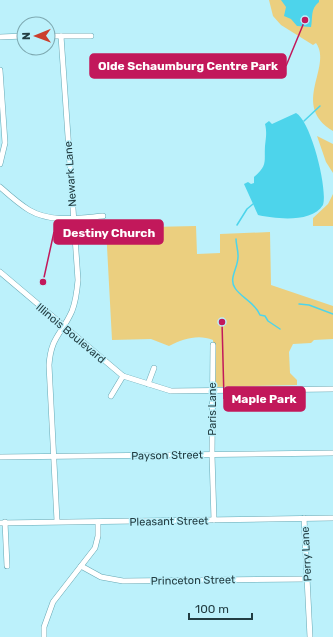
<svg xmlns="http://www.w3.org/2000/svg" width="333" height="637" font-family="Rubik,sans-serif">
<rect width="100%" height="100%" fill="#bcf1fb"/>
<g fill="#ebcf7f">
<path d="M 269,0 L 333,0 L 333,131 C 290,105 333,67 316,43 L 313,45 L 281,25 L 273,16 Z"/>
<path d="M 317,136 L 333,144 L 333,173 L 326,162 Z"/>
<path d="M 333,194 L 333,226 L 313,226 L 313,218 L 328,204 Z"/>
<path d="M 196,226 L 197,254 L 220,253 L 220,234 L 270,232 L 271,285 L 333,306 L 333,339 L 314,340 L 311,343 L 293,344 L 289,352 L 290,373 L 297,380 L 297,385 L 214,387 L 213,340 C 198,334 183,339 169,346 L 151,339 L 112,340 L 106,228 Z"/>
</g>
<g fill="#4dd4eb">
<path d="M 281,0 L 319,0 L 319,2 C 310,9 313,18 311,27 L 297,26 L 291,19 L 284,16 L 286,7 Z"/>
<path d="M 296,113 C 311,121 328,189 323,205 C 312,223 276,219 258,215 L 244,184 L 248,182 L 251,184 L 254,183 L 254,177 C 268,165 264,162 265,146 C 266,137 267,132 265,124 L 269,121 L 272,124 Z"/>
</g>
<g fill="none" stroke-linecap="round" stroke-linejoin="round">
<g stroke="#4dd4eb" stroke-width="1.5">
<path d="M 304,121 L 320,106"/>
<path d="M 237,225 L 247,209 L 253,204"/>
<path d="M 236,239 C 236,244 238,250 238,255 C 239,267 228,278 235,288 C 240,297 255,302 260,315 L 265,316 L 268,321 L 280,329"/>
<path d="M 299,304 L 309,305 L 333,314"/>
</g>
<defs>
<g id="street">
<path d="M 48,36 L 91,36"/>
<path d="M 0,37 L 24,36"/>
<path d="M 0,70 L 5,143 L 0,164"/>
<path d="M 0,187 C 9,195 19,204 29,210 C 51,223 79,218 103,216"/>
<path d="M 0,272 L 123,376 L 171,391 L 333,389"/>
<path d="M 213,345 L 212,455 L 214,520"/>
<path d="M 148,384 L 154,368"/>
<path d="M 111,396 L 123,376"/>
<path d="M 0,457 L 333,453"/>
<path d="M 304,518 L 310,637"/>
<path d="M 57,521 L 49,365 C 51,336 62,334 72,311 C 76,301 77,291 78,280 L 61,36"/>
<path d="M 5,522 L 7,566"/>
<path d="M 0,523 L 333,518"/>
<path d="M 81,566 L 101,577 L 123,581 L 307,579"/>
<path d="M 44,637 L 44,627 L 53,602 L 95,548 L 98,536 L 98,522"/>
</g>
</defs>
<use href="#street" stroke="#66a8b4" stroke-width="6"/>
<use href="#street" stroke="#fff" stroke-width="5"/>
</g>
<g text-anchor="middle" stroke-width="3" stroke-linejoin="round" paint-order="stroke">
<g font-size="11" fill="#223d42" stroke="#bcf1fb">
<text transform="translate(70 174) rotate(-94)" y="4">Newark Lane</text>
<text transform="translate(71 333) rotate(40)" y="4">Illinois Boulevard</text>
<text transform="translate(212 409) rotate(-90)" y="4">Paris Lane</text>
<text transform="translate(167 455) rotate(-1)" y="4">Payson Street</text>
<text transform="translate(169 521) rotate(-1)" y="4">Pleasant Street</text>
<text transform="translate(306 554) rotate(-93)" y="4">Perry Lane</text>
<text transform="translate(193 580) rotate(-1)" y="4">Princeton Street</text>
</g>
</g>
<path fill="none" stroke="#c2185b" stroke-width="1.5" d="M305 20L286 66M43 282L54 232M222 322L224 399"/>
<g fill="#c2185b" stroke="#bcf1fb" stroke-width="1.5">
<circle cx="305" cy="20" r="4"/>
<circle cx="43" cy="282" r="4"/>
<circle cx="222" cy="322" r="4"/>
</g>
<g fill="#c2185b" stroke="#c2185b" stroke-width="1.5">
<rect x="90" y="54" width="196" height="24" rx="4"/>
<rect x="54" y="220" width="109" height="24" rx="4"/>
<rect x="224" y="387" width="81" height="24" rx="4"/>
</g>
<g font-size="12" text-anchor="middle" font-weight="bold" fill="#fff">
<text x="188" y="70">Olde Schaumburg Centre Park</text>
<text x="109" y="237">Destiny Church</text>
<text x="264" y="403">Maple Park</text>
</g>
<g transform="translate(36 36) rotate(269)"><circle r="19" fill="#bcf1fb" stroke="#7ea9b1"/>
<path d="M0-3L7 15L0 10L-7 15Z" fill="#cb3e2c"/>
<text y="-6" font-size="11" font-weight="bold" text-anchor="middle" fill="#223d42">N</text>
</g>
<path d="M189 613v6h63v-6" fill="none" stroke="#223d42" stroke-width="2"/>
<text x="195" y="613" font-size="12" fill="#223d42" stroke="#bcf1fb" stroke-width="3" paint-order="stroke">100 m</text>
</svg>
